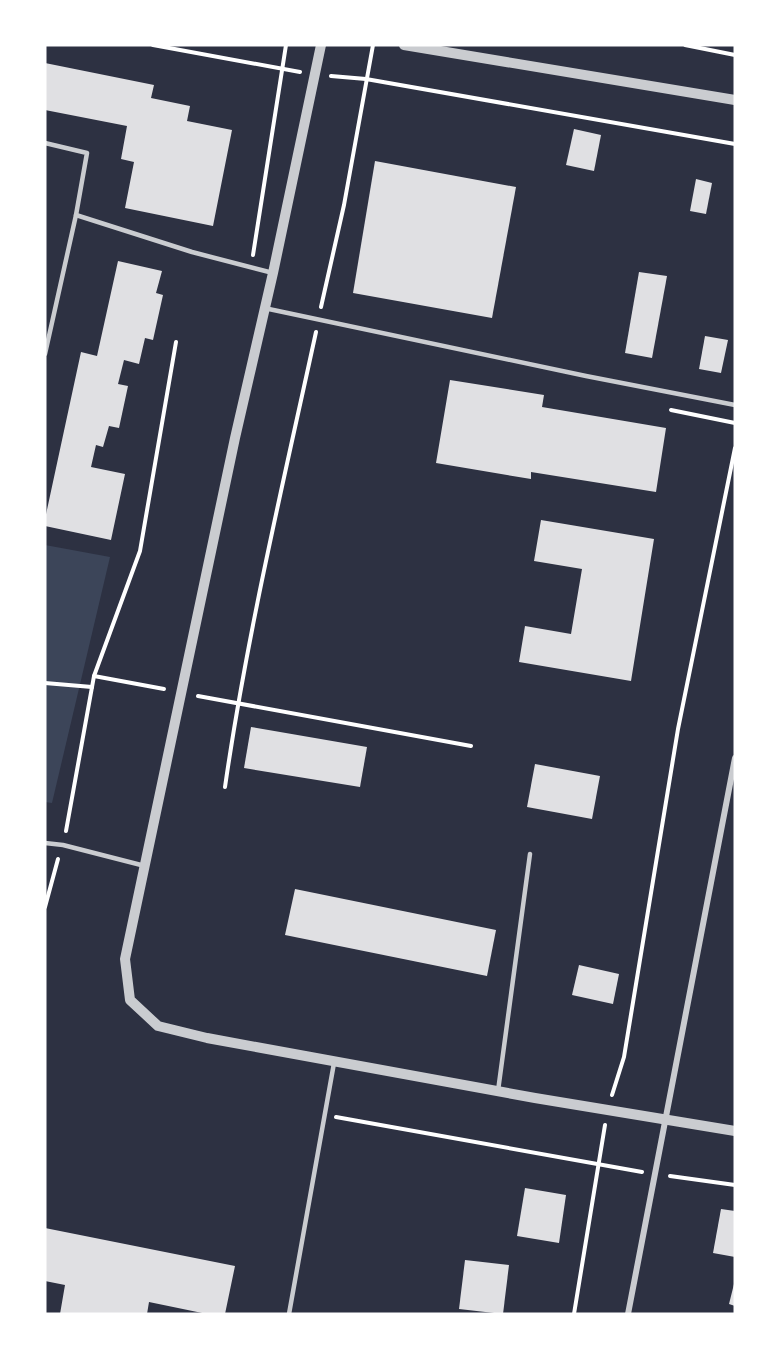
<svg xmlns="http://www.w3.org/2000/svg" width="780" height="1359" font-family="Ubuntu,sans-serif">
<rect width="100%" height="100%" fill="#2d3142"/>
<path fill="#3c4559" d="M 45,545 L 110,557 L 52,803 L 45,802 Z"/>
<g fill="#e0e0e3">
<path d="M 45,63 L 154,85 L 151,98 L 190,106 L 187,121 L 232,130 L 213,226 L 125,208 L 134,162 L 121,159 L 127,126 L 45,110 Z"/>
<path d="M 574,129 L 601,135 L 594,171 L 566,165 Z"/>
<path d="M 375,161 L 516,187 L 492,318 L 353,293 Z"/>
<path d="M 696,179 L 712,183 L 706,214 L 690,211 Z"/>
<path d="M 118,261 L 162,271 L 156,293 L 163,295 L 153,340 L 145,338 L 139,364 L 124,360 L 118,384 L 128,386 L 119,428 L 109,426 L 103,447 L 96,445 L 91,467 L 125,474 L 111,540 L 45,526 L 45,519 L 81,352 L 97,356 Z"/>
<path d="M 639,272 L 667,276 L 652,358 L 625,353 Z"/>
<path d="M 705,336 L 728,340 L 721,373 L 699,369 Z"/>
<path d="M 450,380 L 544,395 L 542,407 L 666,428 L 656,492 L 531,472 L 531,479 L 436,463 Z"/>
<path d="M 541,520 L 654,539 L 631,681 L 519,662 L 525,626 L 571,634 L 582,569 L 534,561 Z"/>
<path d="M 251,727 L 367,747 L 360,787 L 244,768 Z"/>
<path d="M 535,764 L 600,776 L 592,819 L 527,807 Z"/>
<path d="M 295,889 L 496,930 L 487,976 L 285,935 Z"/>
<path d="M 579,965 L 619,974 L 613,1004 L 572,995 Z"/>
<path d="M 525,1188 L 566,1195 L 559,1243 L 517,1236 Z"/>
<path d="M 721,1209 L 735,1211 L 735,1257 L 713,1253 Z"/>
<path d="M 45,1228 L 235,1266 L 225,1314 L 207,1314 L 149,1302 L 147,1314 L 60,1314 L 65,1285 L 45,1281 Z"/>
<path d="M 465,1260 L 509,1265 L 503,1314 L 459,1309 Z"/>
<path d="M 734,1284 L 735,1284 L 735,1306 L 729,1304 Z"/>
</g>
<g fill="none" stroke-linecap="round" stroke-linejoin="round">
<g stroke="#fff" stroke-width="4">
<path d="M 153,45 L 300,72"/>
<path d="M 685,45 L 735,55"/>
<path d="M 331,76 L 366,79 L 735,144"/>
<path d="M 253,255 L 286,45"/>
<path d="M 321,307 L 344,205 L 373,45"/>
<path d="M 671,410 L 735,423"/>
<path d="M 94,676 L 164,689"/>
<path d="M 45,683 L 92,687"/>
<path d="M 198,696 L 471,746"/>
<path d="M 225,787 C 247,634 283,484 316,332"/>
<path d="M 66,831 L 94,676 L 140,551 L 176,342"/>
<path d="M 45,907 L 58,859"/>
<path d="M 612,1095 L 624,1057 L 678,729 L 735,448"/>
<path d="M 336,1117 L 642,1172"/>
<path d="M 670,1176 L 735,1185"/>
<path d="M 574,1314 L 605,1125"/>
</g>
<g stroke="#caccd0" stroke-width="4.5">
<path d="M 45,143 L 87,153 L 76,215 L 45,354"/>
<path d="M 76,215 L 192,252 L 273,273"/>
<path d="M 264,308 L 586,376 L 735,405"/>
<path d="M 45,843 L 63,845 L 145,866"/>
<path d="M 498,1091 L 530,854"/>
<path d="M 289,1314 L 334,1063"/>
</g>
<path stroke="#caccd0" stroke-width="6" d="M 628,1314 L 735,758"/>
<g stroke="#caccd0" stroke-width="10">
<path d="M 321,45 L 273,273 L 235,438 L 125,959 L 130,1000 L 158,1026 L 207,1038 L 535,1098 L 735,1131"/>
<path d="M 404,45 L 735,100"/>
</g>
</g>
<rect width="780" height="1359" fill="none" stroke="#ffffff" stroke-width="93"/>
</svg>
